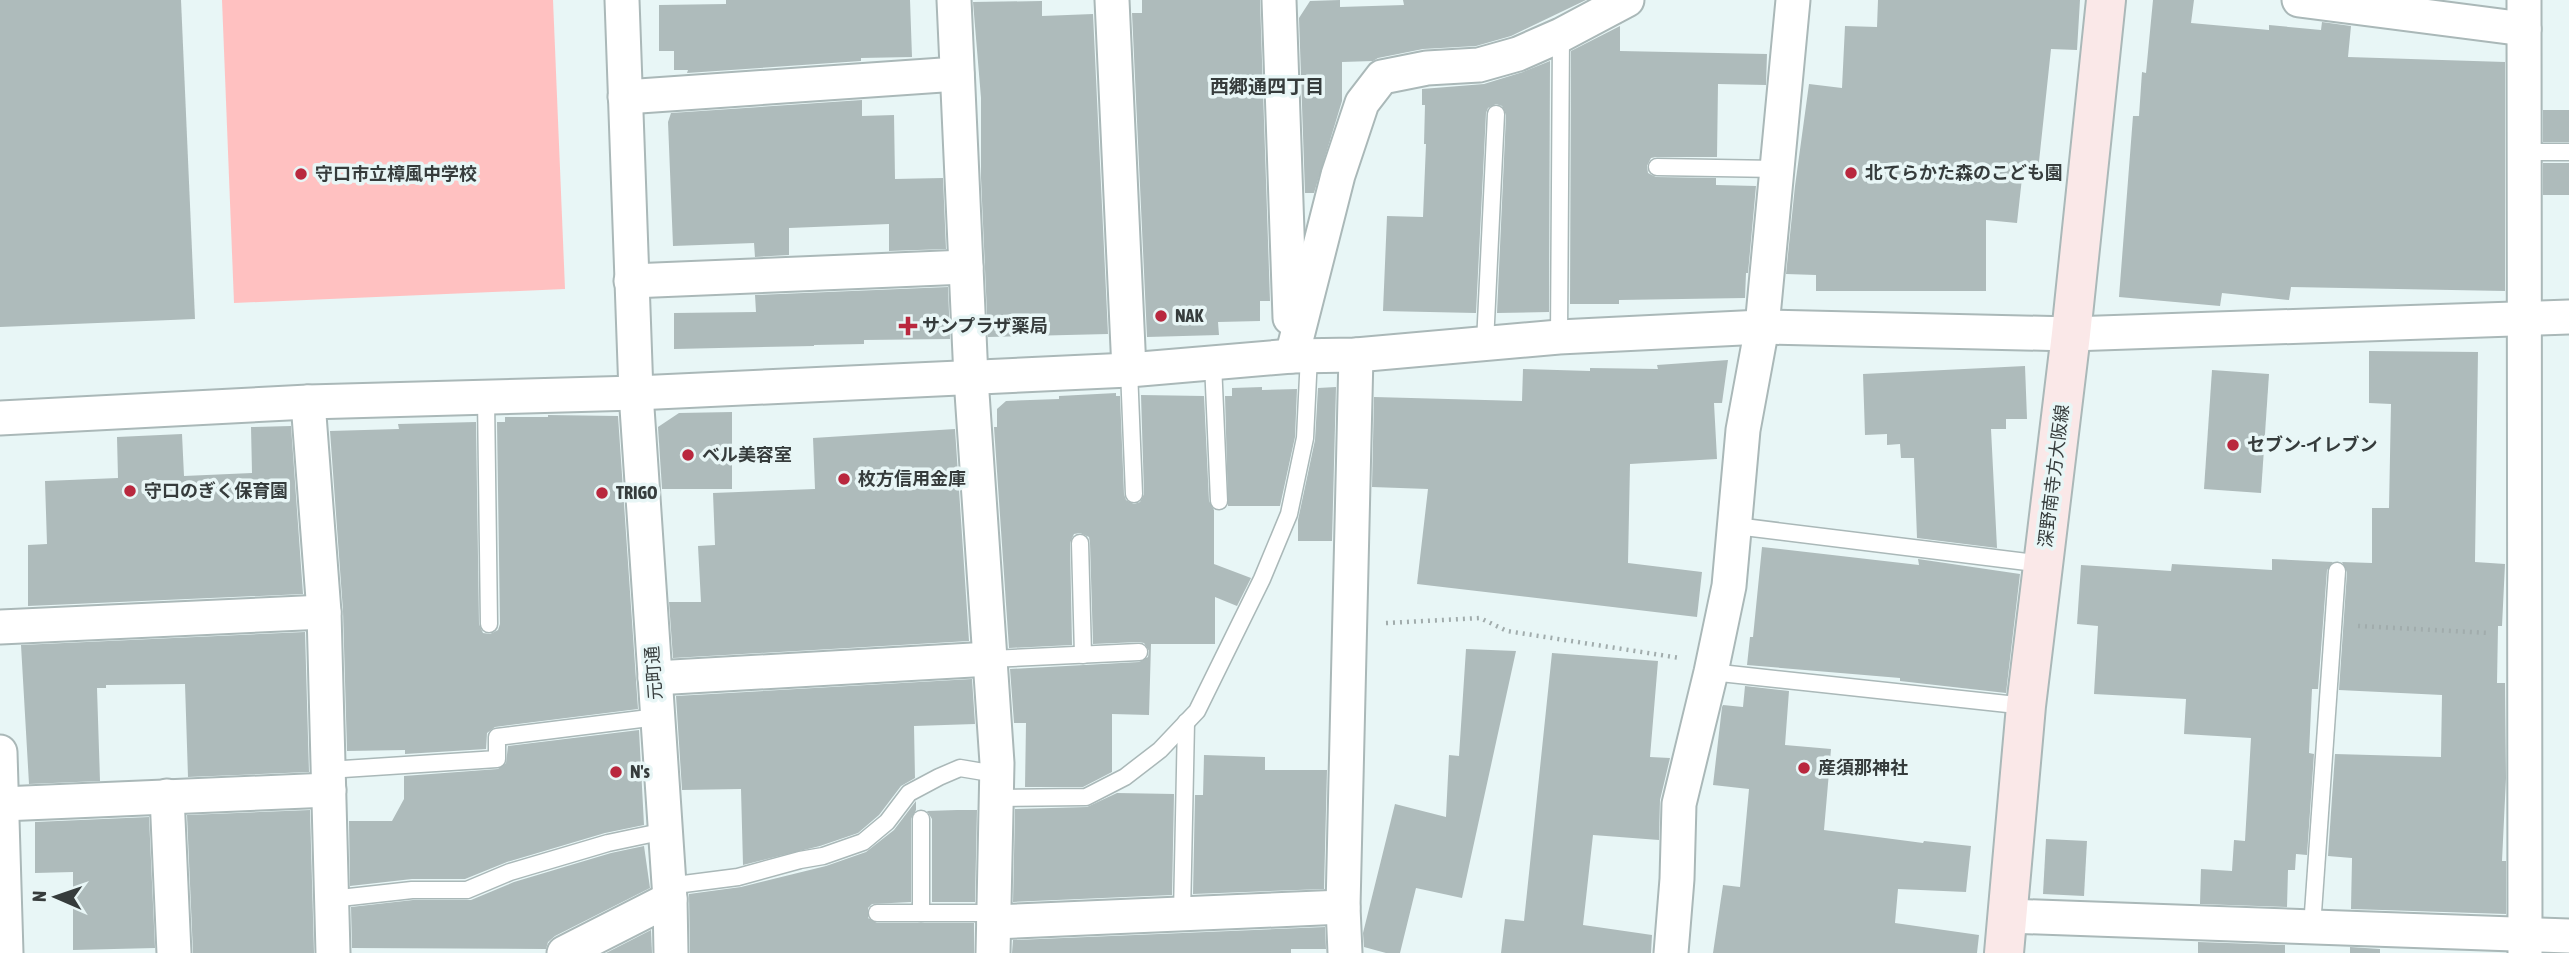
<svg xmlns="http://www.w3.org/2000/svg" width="2569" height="953" font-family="'Asap Condensed','Noto Sans JP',sans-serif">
<rect width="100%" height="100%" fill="#e8f6f6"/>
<path fill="#ffc1c1" d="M 222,0 L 553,0 L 565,289 L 234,303 Z"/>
<g fill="#aebbbb">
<path d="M 0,0 L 181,0 L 195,319 L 0,327 Z"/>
<path d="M 726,0 L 910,0 L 912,57 L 861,58 L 861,61 L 687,73 L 688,70 L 674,70 L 674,51 L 659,51 L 659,5 L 726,4 Z"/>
<path d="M 1142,0 L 1260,0 L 1270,301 L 1260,301 L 1260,321 L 1218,322 L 1219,335 L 1147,337 L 1132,13 L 1142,13 Z"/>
<path d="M 1340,0 L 1340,7 L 1404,5 L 1403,0 L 1586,0 L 1511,36 L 1476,46 L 1423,49 L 1378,58 L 1373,61 L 1342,62 L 1342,101 L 1314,193 L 1305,193 L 1299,18 L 1310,1 Z"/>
<path d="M 1878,0 L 2080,0 L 2077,50 L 2051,49 L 2038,171 L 2023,169 L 2017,223 L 1986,220 L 1986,291 L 1816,291 L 1816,275 L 1786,274 L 1795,186 L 1809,84 L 1842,88 L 1845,26 L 1877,27 Z"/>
<path d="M 2153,0 L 2194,0 L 2191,23 L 2269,30 L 2269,25 L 2321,30 L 2322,22 L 2351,26 L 2348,57 L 2505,62 L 2505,291 L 2291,287 L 2289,300 L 2222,293 L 2220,306 L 2119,297 L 2133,116 L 2139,116 L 2142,72 L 2146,73 Z"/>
<path d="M 1042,1 L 1042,16 L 1093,14 L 1108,334 L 988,337 L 981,178 L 981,98 L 973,2 Z"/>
<path d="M 1620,26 L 1620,51 L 1767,54 L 1766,85 L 1718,84 L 1717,157 L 1656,157 L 1651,158 L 1647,166 L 1648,173 L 1656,177 L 1716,178 L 1716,185 L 1756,186 L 1748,273 L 1746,273 L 1745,298 L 1619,300 L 1619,304 L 1570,304 L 1571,51 Z"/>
<path d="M 1550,61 L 1549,312 L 1497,313 L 1506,115 L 1502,106 L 1496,104 L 1488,108 L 1486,113 L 1476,313 L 1383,311 L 1387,216 L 1423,217 L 1426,144 L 1424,144 L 1425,105 L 1422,105 L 1422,89 L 1484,84 L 1523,72 Z"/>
<path d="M 862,100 L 862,116 L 894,115 L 895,179 L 943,178 L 946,249 L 889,251 L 889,224 L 789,228 L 789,255 L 755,257 L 754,243 L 673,246 L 668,122 L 671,113 Z"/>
<rect x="2543" y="110" width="26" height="32"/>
<rect x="2543" y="163" width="26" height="32"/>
<path d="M 948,287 L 950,339 L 864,340 L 864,344 L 814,345 L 814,346 L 674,349 L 674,313 L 756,312 L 755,295 Z"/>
<path d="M 2369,351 L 2478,352 L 2475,562 L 2505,564 L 2502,626 L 2498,626 L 2497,683 L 2505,683 L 2506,778 L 2502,861 L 2506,861 L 2506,914 L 2351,909 L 2352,858 L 2328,856 L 2335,754 L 2441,757 L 2442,695 L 2339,690 L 2347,572 L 2342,562 L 2372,563 L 2372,508 L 2389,508 L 2391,404 L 2369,403 Z"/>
<path d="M 1728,360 L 1722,403 L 1714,403 L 1717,459 L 1630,464 L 1628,563 L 1702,572 L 1697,617 L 1417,584 L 1428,489 L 1372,487 L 1374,397 L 1522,401 L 1523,369 L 1590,371 L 1590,368 L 1658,369 L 1657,365 Z"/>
<path d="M 2025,366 L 2027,419 L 2006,419 L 2006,429 L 1991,429 L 1997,548 L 1917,538 L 1914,458 L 1901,458 L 1900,444 L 1887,445 L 1887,434 L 1865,435 L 1863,374 Z"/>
<path d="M 2212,370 L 2269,374 L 2261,493 L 2204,489 Z"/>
<path d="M 1262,387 L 1262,390 L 1297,389 L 1295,437 L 1280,506 L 1228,506 L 1225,396 L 1232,396 L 1232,388 Z"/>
<path d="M 1336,387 L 1332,541 L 1298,541 L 1298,520 L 1315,440 L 1318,388 Z"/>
<path d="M 1116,393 L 1116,396 L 1120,396 L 1124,494 L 1126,500 L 1134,504 L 1140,502 L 1144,494 L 1141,395 L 1204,396 L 1209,501 L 1214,510 L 1214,564 L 1251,578 L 1237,606 L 1215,597 L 1215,644 L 1151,644 L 1149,715 L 1112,714 L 1112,772 L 1083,787 L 1025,787 L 1026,723 L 1014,723 L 1010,669 L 1139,662 L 1148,657 L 1149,651 L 1144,643 L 1139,642 L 1093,644 L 1090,543 L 1089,537 L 1080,533 L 1074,534 L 1070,543 L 1072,645 L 1009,648 L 994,427 L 997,427 L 997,409 L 1006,401 L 1059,399 L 1059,396 Z"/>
<path d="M 732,412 L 732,489 L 662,489 L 658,427 L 679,413 Z"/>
<path d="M 548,415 L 618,416 L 638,709 L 495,727 L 487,733 L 486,749 L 405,754 L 405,750 L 347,751 L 343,611 L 330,431 L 399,429 L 398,424 L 476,422 L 479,624 L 483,633 L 490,634 L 498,630 L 500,624 L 497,422 L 505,422 L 505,417 L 548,417 Z"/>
<path d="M 291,426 L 303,594 L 28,606 L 28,545 L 47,544 L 45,481 L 118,478 L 117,437 L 182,434 L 184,476 L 252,473 L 251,427 Z"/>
<path d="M 955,429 L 969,641 L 673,658 L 669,602 L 701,602 L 698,546 L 715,545 L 713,493 L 815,489 L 813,438 Z"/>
<path d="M 1762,547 L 1919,565 L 1918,559 L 2020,574 L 2006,693 L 1900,681 L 1900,678 L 1747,665 L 1750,637 L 1753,637 Z"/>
<path d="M 2272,559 L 2333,562 L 2327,570 L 2318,689 L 2312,689 L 2309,753 L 2314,754 L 2307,855 L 2296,854 L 2295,870 L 2288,870 L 2287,907 L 2200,904 L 2201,869 L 2232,871 L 2234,840 L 2245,841 L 2251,738 L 2184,734 L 2186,699 L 2094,694 L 2098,626 L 2077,624 L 2081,565 L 2171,571 L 2172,564 L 2272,570 Z"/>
<path d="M 305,632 L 309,772 L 188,777 L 185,684 L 106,685 L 106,688 L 97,688 L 100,781 L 29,784 L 21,645 Z"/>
<path d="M 1466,649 L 1516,651 L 1462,898 L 1416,888 L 1400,953 L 1386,953 L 1364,947 L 1363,933 L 1395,804 L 1446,817 L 1449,755 L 1459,756 Z"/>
<path d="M 1552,653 L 1658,661 L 1650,757 L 1670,758 L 1660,800 L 1659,840 L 1593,835 L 1583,925 L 1652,935 L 1651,953 L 1501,953 L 1505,919 L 1524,921 Z"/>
<path d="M 972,679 L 975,724 L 914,726 L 915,778 L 901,786 L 879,815 L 858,833 L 820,846 L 743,865 L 741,789 L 682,790 L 676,696 Z"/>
<path d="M 1745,686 L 1789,691 L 1785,745 L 1831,749 L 1824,830 L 1923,843 L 1924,841 L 1971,846 L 1966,892 L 1898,889 L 1895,923 L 1979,935 L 1977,953 L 1713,953 L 1723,885 L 1740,887 L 1749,789 L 1713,785 L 1722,707 L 1723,705 L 1743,707 Z"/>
<path d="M 639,730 L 644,825 L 605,833 L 507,862 L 465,879 L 412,879 L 350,886 L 349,821 L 392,821 L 404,799 L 404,776 L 498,769 L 506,763 L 508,746 Z"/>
<path d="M 1204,755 L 1265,757 L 1265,770 L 1327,770 L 1324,889 L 1193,894 L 1195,795 L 1203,795 Z"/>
<path d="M 1117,793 L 1174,794 L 1172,895 L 1013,902 L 1015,809 L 1087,807 Z"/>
<path d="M 916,801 L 916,810 L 911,819 L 911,902 L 872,904 L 868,908 L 868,918 L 877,923 L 974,923 L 974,953 L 690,953 L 689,894 L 741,887 L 826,866 L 866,852 L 894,830 Z"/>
<path d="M 310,810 L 314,953 L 193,953 L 187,815 Z"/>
<path d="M 957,810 L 977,810 L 975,902 L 932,902 L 932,819 L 927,811 Z"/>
<path d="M 149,817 L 155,948 L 73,950 L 73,872 L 35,873 L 35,822 Z"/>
<path d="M 2046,839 L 2087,841 L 2084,896 L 2043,894 Z"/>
<path d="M 644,846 L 650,888 L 555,936 L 548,942 L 546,949 L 352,948 L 351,907 L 413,900 L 471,900 L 514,882 L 611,853 Z"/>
<path d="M 1325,927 L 1326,949 L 1291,949 L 1291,953 L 1012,953 L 1013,940 Z"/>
<path d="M 651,930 L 652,953 L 606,953 Z"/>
<path d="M 2198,942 L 2285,945 L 2285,953 L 2198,953 Z"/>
<path d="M 2350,947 L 2380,949 L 2380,953 L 2350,953 Z"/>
</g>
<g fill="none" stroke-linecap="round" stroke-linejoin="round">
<defs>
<g id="lane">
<path d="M 2524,152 L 2569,152"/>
<path d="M 1657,167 L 1777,169"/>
<path d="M 1559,337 L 1561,35"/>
<path d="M 1485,343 L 1496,114"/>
<path d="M 1213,363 L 1219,501"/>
<path d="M 1129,370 L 1134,494"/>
<path d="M 486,398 L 489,624"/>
<path d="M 1736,526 L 2043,564"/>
<path d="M 1080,543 L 1083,655"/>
<path d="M 990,659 L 1139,652"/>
<path d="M 1711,672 L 2026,706"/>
<path d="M 328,770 L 497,759 L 497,737 L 657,717"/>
<path d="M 996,798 L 1086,797 L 1125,777 L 1160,750 L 1197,711 L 1262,579 L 1289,514 L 1305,438 L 1309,356"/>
<path d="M 921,819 L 921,913"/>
<path d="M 668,886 L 738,877 L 800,860 L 823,856 L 863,842 L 887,822 L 909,793 L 939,777 L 960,768 L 996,774"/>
<path d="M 331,899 L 412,890 L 467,890 L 510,872 L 608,843 L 665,831"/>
<path d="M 877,913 L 995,913"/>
<path d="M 1182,914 L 1186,722"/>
<path d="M 2312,927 L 2337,571"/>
</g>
<g id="street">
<path d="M 622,0 L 636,393 L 670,899 L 671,953"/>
<path d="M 954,0 L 971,378 L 997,763 L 993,953"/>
<path d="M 1112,0 L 1129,370"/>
<path d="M 1279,0 L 1290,318"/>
<path d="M 2299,0 L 2524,29"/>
<path d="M 2524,0 L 2525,953"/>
<path d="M 625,97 L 957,74"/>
<path d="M 631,281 L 966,267"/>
<path d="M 1292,356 L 1338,175 L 1362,103 L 1382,77 L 1427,68 L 1479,65 L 1518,54 L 1561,35 L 1627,0"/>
<path d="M 308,402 L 324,612 L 333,953"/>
<path d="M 0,418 L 308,402 L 636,393 L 1129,370 L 1292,356 L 1356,355 L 1559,337 L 1762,327 L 2071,334 L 2569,317"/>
<path d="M 0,627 L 324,612"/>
<path d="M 655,678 L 990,659"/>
<path d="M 0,752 L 6,953"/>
<path d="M 167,796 L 174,953"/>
<path d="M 2,804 L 329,790"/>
<path d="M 2008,916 L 2569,936"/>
<path d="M 994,922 L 1343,907"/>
<path d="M 564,953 L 670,899"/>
<path d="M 1345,953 L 1343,907 L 1356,355"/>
<path d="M 1671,953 L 1677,879 L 1679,804 L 1711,672 L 1729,586 L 1743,430 L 1762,327 L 1793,0"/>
</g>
<path id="secondary" d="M 2004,953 L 2026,706 L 2071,334 L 2106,0"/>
</defs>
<use href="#lane" stroke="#aab8b8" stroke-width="19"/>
<use href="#street" stroke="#aab8b8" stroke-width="37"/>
<use href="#secondary" stroke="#aab8b8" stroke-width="42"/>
<g stroke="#a1acac" stroke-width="4.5" stroke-dasharray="2 5" stroke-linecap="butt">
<path d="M 1386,623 L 1480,618 L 1507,631 L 1680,658"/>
<path d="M 2358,626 L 2489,633"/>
</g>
<use href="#lane" stroke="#fff" stroke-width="16"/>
<use href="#street" stroke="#fff" stroke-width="33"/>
<use href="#secondary" stroke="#fae8e8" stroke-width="38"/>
</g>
<g fill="#b9283e" stroke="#e8f6f6" stroke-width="2.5">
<circle cx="1851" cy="173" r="7"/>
<circle cx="301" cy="174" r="7"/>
<circle cx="1161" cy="316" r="7"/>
<path d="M904.5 315.5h7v7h7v7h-7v7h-7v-7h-7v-7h7z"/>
<circle cx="2233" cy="445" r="7"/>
<circle cx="688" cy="455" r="7"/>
<circle cx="844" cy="479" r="7"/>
<circle cx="130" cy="491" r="7"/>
<circle cx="602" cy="493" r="7"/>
<circle cx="1804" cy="768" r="7"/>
<circle cx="616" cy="772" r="7"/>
</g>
<g text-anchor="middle" stroke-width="7" stroke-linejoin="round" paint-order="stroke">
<g font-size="18" font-weight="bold" fill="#363c3c" stroke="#e8f6f6" text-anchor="start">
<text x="1865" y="179">北てらかた森のこども園</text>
<text x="315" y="180">守口市立樟風中学校</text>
<text x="1175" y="322">NAK</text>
<text x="922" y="332">サンプラザ薬局</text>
<text x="2247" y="451">セブン-イレブン</text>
<text x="702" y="461">ベル美容室</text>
<text x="858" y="485">枚方信用金庫</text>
<text x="144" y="497">守口のぎく保育園</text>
<text x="616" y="499">TRIGO</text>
<text x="1818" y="774">産須那神社</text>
<text x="630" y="778">N's</text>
</g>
<g font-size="18" fill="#363c3c" stroke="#e8f6f6">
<text transform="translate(2054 476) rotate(-83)" y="6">深野南寺方大阪線</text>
<text transform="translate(654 673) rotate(-94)" y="6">元町通</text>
</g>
<g font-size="19" font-weight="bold" fill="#363c3c" stroke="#e8f6f6">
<text x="1267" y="93">西郷通四丁目</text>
</g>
</g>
<g transform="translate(56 897) rotate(272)" stroke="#e8f6f6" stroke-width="5" paint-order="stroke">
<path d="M0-5L12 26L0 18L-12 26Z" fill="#363c3c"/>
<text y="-10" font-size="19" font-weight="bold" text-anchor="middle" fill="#363c3c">N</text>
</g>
</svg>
